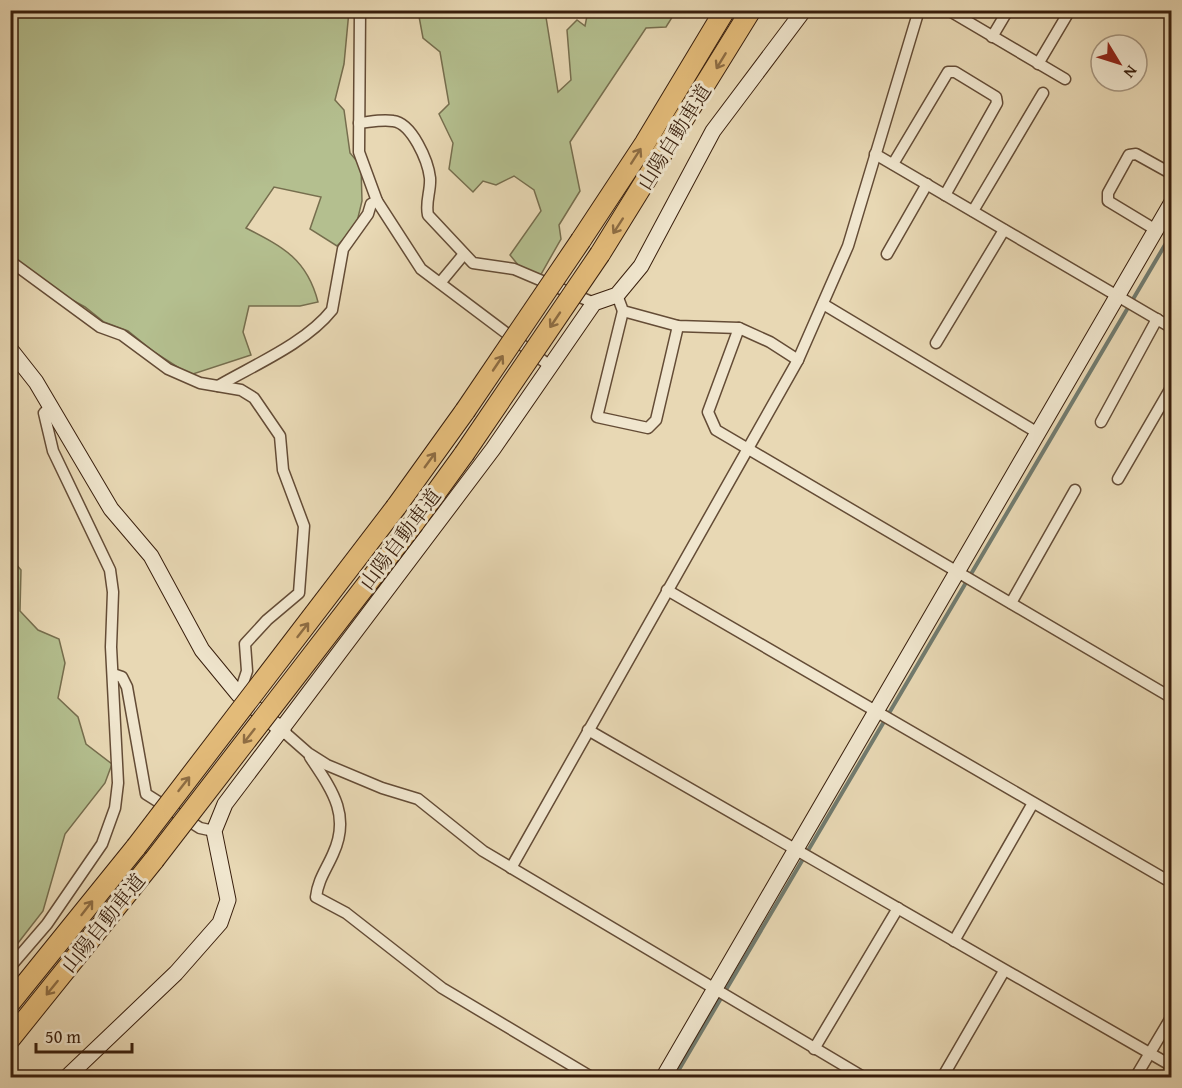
<svg xmlns="http://www.w3.org/2000/svg" width="1182" height="1088" font-family="'Gentium Book Plus','Noto Serif JP',serif">
<rect width="100%" height="100%" fill="#e8d8b4"/>
<filter id="stains"><feTurbulence type="fractalNoise" baseFrequency=".00333" numOctaves="4"/><feColorMatrix values="0 0 0 0 .2 0 0 0 0 .09 0 0 0 0 .02 0 0 0 .5 -.17"/></filter>
<radialGradient id="worn" r=".72"><stop offset=".6" stop-color="#630" stop-opacity="0"/><stop offset="1" stop-color="#630" stop-opacity=".3"/></radialGradient>
<g fill="#b4bf8f" stroke="#766e4e" stroke-width="1.5">
<path d="M 10,11 L 349,11 L 344,64 L 335,100 L 344,110 L 350,153 L 361,166 L 362,201 L 356,226 L 337,246 L 310,229 L 321,197 L 274,187 L 246,228 C 283,247 307,259 318,302 L 300,306 L 249,306 L 243,332 L 251,355 L 190,375 L 154,352 L 128,331 L 104,322 L 85,307 L 41,283 L 11,261 Z"/>
<path d="M 418,11 L 545,11 L 558,92 L 571,80 L 567,30 L 577,20 L 585,26 L 588,11 L 676,11 L 666,27 L 646,28 L 570,142 L 580,191 L 559,225 L 561,239 L 540,276 L 523,271 L 510,255 L 541,211 L 534,190 L 514,176 L 496,185 L 483,181 L 473,192 L 449,169 L 453,143 L 439,114 L 449,104 L 440,52 L 423,38 Z"/>
<path d="M 10,557 L 21,570 L 20,611 L 38,630 L 59,639 L 65,663 L 58,698 L 78,717 L 86,744 L 112,764 L 105,783 L 65,834 L 43,911 L 11,952 Z"/>
</g>
<g fill="none" stroke-linecap="round" stroke-linejoin="round">
<path stroke="#717b6f" stroke-width="4" d="M 674,1078 L 1172,233"/>
<defs>
<g id="street">
<path d="M 360,10 L 359,152 L 377,201 L 421,269 L 550,366"/>
<path d="M 948,10 L 1065,79"/>
<path d="M 992,37 L 1008,10"/>
<path d="M 1038,64 L 1070,10"/>
<path d="M 359,123 C 370,122 382,119 393,121 C 412,123 428,161 430,178 C 431,191 425,202 428,215 L 473,263 L 514,269 L 594,303"/>
<path d="M 875,154 L 1172,328"/>
<path d="M 893,164 L 948,72 L 955,72 L 996,97 L 997,103 L 945,195"/>
<path d="M 973,211 L 1043,93"/>
<path d="M 1156,230 L 1108,201 L 1108,193 L 1129,155 L 1136,154 L 1172,174"/>
<path d="M 887,254 L 927,184"/>
<path d="M 10,261 L 100,327 L 122,335 L 168,369 L 200,383 L 241,390 L 254,398 L 280,436 L 283,470 L 304,526 L 299,593 L 267,620 L 245,644 L 247,671 L 239,695"/>
<path d="M 440,283 L 464,254"/>
<path d="M 617,295 L 623,311 L 678,326 L 739,328 L 770,342 L 798,360"/>
<path d="M 823,304 L 1038,433"/>
<path d="M 623,311 L 597,417 L 648,428 L 656,420 L 678,326"/>
<path d="M 739,328 L 708,412 L 716,430 L 1172,698"/>
<path d="M 936,343 L 1004,230"/>
<path d="M 218,386 C 254,365 306,343 332,310 L 343,249 L 368,214 L 371,204 L 377,201"/>
<path d="M 1101,422 L 1157,319"/>
<path d="M 1118,479 L 1172,386"/>
<path d="M 667,590 L 1172,883"/>
<path d="M 1011,603 L 1075,490"/>
<path d="M 113,674 L 122,677 L 127,687 L 146,794 L 200,828 L 214,831"/>
<path d="M 588,730 L 1172,1066"/>
<path d="M 283,731 L 308,753 L 327,765 L 382,788 L 418,799 L 483,851 L 865,1078"/>
<path d="M 310,757 C 332,790 351,815 333,854 C 326,870 318,880 316,897 L 346,913 L 442,988 L 593,1078"/>
<path d="M 511,868 L 798,360 L 848,246 L 919,10"/>
<path d="M 954,941 L 1033,803"/>
<path d="M 10,967 L 47,924 L 102,844 L 115,808 L 118,783 L 111,647 L 113,592 L 110,570 L 53,451 L 44,413 L 51,406"/>
<path d="M 814,1049 L 898,908"/>
<path d="M 942,1078 L 1004,971"/>
<path d="M 1135,1078 L 1172,1016"/>
</g>
<g id="secondary">
<path d="M 10,349 L 36,382 L 111,509 L 151,556 L 202,650 L 239,695 L 283,731"/>
<path d="M 66,1078 L 176,973 L 220,923 L 228,900 L 214,831 L 225,804 L 493,449 L 594,303 L 617,295 L 641,266 L 713,131 L 804,10"/>
<path d="M 663,1078 L 1172,202"/>
</g>
<g id="highway">
<path d="M 581,240 L 645,143 L 725,10"/>
<path d="M 600,254 L 751,10"/>
<path d="M 396,507 L 465,411"/>
<path d="M 414,523 L 464,454"/>
<path d="M 10,1003 L 136,847"/>
<path d="M 10,1039 L 154,860"/>
</g>
</defs>
<use href="#street" stroke="#644c36" stroke-width="13"/>
<use href="#secondary" stroke="#381e0c" stroke-width="17"/>
<use href="#highway" stroke="#381e0c" stroke-width="22"/>
<use href="#street" stroke="#f0e6ce" stroke-width="10"/>
<use href="#secondary" stroke="#f0e6ce" stroke-width="15"/>
<use href="#highway" stroke="#e4bc7a" stroke-width="20"/>
<defs>
<g id="highway-bridge">
<path d="M 465,411 L 581,240"/>
<path d="M 464,454 L 600,254"/>
<path d="M 136,847 L 396,507"/>
<path d="M 154,860 L 414,523"/>
</g>
</defs>
<use href="#highway-bridge" stroke="#381e0c" stroke-width="22" stroke-linecap="butt"/>
<use href="#highway-bridge" stroke="#e4bc7a" stroke-width="20"/>
</g>
<defs><path id="oneway-shaft" d="M-6 0H5M1.5-3L5.5 0L1.5 3" fill="none" stroke-width="1.6" stroke-linecap="round" stroke-linejoin="round" transform="scale(1.5)"/></defs>
<g stroke="#8e6d43">
<use href="#oneway-shaft" transform="translate(721 61) rotate(121)"/>
<use href="#oneway-shaft" transform="translate(636 156) rotate(-57)"/>
<use href="#oneway-shaft" transform="translate(618 226) rotate(123)"/>
<use href="#oneway-shaft" transform="translate(555 320) rotate(124)"/>
<use href="#oneway-shaft" transform="translate(498 363) rotate(-56)"/>
<use href="#oneway-shaft" transform="translate(430 460) rotate(-54)"/>
<use href="#oneway-shaft" transform="translate(303 630) rotate(-52)"/>
<use href="#oneway-shaft" transform="translate(249 736) rotate(128)"/>
<use href="#oneway-shaft" transform="translate(184 784) rotate(-52)"/>
<use href="#oneway-shaft" transform="translate(87 908) rotate(-52)"/>
<use href="#oneway-shaft" transform="translate(52 988) rotate(129)"/>
</g>
<g text-anchor="middle" stroke-width="6" stroke-linejoin="round" paint-order="stroke">
<g font-size="20" fill="#381e0c" stroke="#f0e6ce">
<text transform="translate(674 137) rotate(-58)" y="7">山陽自動車道</text>
<text transform="translate(400 539) rotate(-53)" y="7">山陽自動車道</text>
<text transform="translate(103 923) rotate(-51)" y="7">山陽自動車道</text>
</g>
</g>
<rect width="1182" height="1088" fill="none" stroke="#e8d8b4" stroke-width="36"/>
<rect x="12" y="12" width="1158" height="1064" fill="none" stroke="#381e0c" stroke-width="3"/>
<rect x="18" y="18" width="1146" height="1052" fill="none" stroke="#381e0c" stroke-width="1.5"/>
<g transform="translate(1119 63) rotate(128)"><circle r="28" fill="#f0e6ce" stroke="#a69680" stroke-width="1.5"/>
<path d="M0-4.5L10 22L0 15L-10 22Z" fill="#8f2418"/>
<text y="-9" font-size="16" font-weight="bold" text-anchor="middle" fill="#381e0c">N</text>
</g>
<path d="M36 1043v9h96v-9" fill="none" stroke="#381e0c" stroke-width="3"/>
<text x="45" y="1043" font-size="18" fill="#381e0c" stroke="#f0e6ce" stroke-width="4.5" paint-order="stroke">50 m</text>
<rect width="100%" height="100%" filter="url(#stains)"/>
<rect width="100%" height="100%" fill="url(#worn)"/>
</svg>
